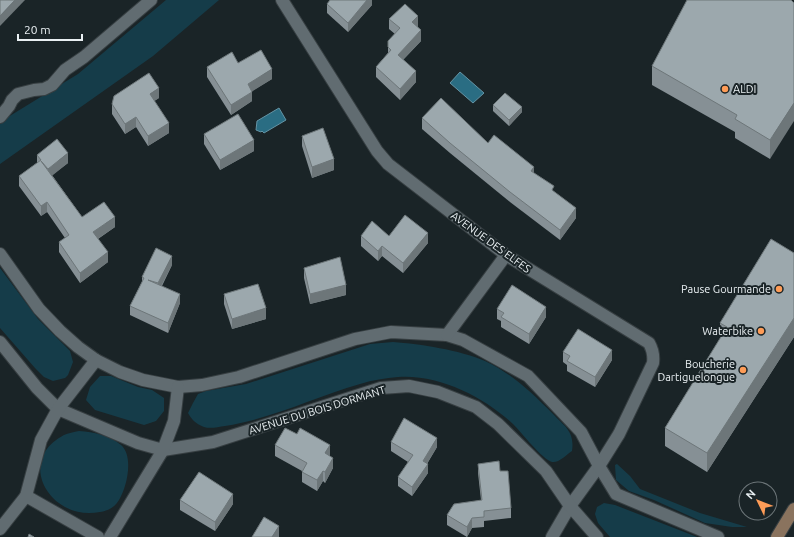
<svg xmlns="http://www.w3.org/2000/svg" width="794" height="537" font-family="Ubuntu,sans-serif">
<rect width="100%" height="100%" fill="#1a2427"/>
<g fill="#153c49">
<path d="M 166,0 L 219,0 L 153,56 L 0,164 L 0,122 L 78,74 Z"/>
<path d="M 0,268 L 38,319 L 70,351 L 73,362 L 68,375 L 65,378 L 53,381 L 44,377 L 35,368 L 0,328 Z"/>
<path d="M 393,342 C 421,344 459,350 485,361 C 511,373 532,393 552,413 C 564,426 575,431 572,451 C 566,455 559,463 552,462 C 543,460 521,432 513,424 C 484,397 439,374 398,377 C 385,378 373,380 360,384 C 315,397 271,419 225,426 C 218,427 210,429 204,427 C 196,424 192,420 188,413 L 193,403 L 198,394 L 206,391 L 246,384 L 370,344 Z"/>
<path d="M 100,376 L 111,376 L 138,387 L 152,390 L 164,398 L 164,411 L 156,421 L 144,425 L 95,410 L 86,400 L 90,387 Z"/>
<path d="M 79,431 C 94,432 109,435 121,445 C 134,456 127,487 119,500 C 115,507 108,511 100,512 C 51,522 14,461 64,435 C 68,433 74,432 79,431 Z"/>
<path d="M 617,464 L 630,476 L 640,489 L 700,513 L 747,527 L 732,527 L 705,523 L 654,500 L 629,491 L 616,480 L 615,465 Z"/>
<path d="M 604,503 L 615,505 L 697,537 L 610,537 L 598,523 L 595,514 L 597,507 Z"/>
</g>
<g fill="#2a6d83" stroke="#6494a5">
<path d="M 460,72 L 484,93 L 473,103 L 450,83 Z"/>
<path d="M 279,108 L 286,120 L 264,133 L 262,131 L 261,132 L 256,130 L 257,121 Z"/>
</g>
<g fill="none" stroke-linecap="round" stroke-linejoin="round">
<defs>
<g id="street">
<path d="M 282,0 L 377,151 L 388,164 L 506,255 L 649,343 C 653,350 654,355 653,363 L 619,434 L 599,466 L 570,506 L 552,537"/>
<path d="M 0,117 L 9,106 L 12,100 L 18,94 L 34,90 L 44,89 L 52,85 L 65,70 L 84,57 L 151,0"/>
<path d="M 0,254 L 39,309 L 60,331 L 78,347 L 96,360 L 120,372 L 143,380 L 178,387 L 202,385 L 239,377 L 355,339 L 391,332 L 447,335 L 463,340 L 528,376 L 581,432 L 599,466 L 616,494 L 718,537"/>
<path d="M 447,335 L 506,255"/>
<path d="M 0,342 L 37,388 L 58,409 L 138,443 L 163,450 L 213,442 L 381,388 L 409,386 L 438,392 L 476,407 L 498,424 L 546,471 L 570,506 L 597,537"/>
<path d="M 26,496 L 98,537"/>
<path d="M 0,529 L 26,496 L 41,440 L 58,409 L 96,360"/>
<path d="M 110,537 L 163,450 L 174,421 L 178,387"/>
</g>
<path id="secondary" d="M 777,537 L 794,509"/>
</defs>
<use href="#street" stroke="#373f42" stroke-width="14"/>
<use href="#secondary" stroke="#373f42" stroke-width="14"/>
<use href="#street" stroke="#616c71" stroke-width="12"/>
<use href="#secondary" stroke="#8a735e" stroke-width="12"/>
</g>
<g fill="#869095">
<path d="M 372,0 L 372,5 L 348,32 L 327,13 L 327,4 Z"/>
<path d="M 791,0 L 770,159 L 735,138 L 735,132 L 652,85 L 652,66 Z"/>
<path d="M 389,19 L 418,27 L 417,27 L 421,41 L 403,60 L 416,82 L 400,100 L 376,77 L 376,67 L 388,53 L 388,41 L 395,34 L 389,29 Z"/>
<path d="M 238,63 L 272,79 L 252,91 L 252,101 L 231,115 L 207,77 L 207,67 Z"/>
<path d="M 159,98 L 154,101 L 169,133 L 148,146 L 136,127 L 125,134 L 112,114 L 112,104 Z"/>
<path d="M 493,105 L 522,112 L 509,126 L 493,111 Z"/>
<path d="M 422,118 L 534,173 L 554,192 L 576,218 L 560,240 L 510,202 L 450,153 L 422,129 Z"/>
<path d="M 204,134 L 254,151 L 220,170 L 204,144 Z"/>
<path d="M 302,136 L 334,170 L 312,178 L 302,146 Z"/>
<path d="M 37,155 L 68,163 L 52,175 L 82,217 L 115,227 L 98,239 L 108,262 L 80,283 L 59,252 L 59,242 L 65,238 L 47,212 L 41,216 L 19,186 L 19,176 L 37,163 Z"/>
<path d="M 361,236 L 389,236 L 428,243 L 403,273 L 382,256 L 378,261 L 361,246 Z"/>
<path d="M 794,253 L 794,337 L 707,472 L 665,446 L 665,428 L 720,339 L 720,323 Z"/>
<path d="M 172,265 L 162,286 L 180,303 L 168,333 L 130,315 L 130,306 L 142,282 L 142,277 Z"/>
<path d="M 304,268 L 346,295 L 310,304 L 304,278 Z"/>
<path d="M 224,294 L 266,319 L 232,329 L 224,304 Z"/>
<path d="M 497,309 L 546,317 L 529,344 L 501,327 L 501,321 L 497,319 Z"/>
<path d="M 563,352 L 612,360 L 595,387 L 567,371 L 567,365 L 563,362 Z"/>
<path d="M 391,442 L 437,447 L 427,464 L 428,473 L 412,496 L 398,486 L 398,477 L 408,462 L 391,451 Z"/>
<path d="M 275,445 L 330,455 L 329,456 L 333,468 L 325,483 L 323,481 L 317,491 L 302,482 L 302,471 L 275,456 Z"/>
<path d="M 478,464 L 500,471 L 511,508 L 511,518 L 484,521 L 484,527 L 472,528 L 467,537 L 447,525 L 447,515 L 481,500 L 478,473 Z"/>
<path d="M 180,500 L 233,504 L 215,531 L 180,510 Z"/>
</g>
<g fill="#6d7679">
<path d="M 15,0 L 25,0 L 0,26 L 0,16 Z"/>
<path d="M 367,0 L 372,0 L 372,5 L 348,32 L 348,23 Z"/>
<path d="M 418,16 L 418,27 L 412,33 L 412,22 Z"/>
<path d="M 421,30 L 421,41 L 398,65 L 398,55 Z"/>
<path d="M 272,69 L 272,79 L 248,94 L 248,84 Z"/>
<path d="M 416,71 L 416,82 L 400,100 L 400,89 Z"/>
<path d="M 159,88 L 159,98 L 150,104 L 150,94 Z"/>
<path d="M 252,92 L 252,101 L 231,115 L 231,105 Z"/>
<path d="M 794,103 L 794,121 L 770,159 L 770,140 Z"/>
<path d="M 522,107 L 522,112 L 509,126 L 509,120 Z"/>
<path d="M 136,117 L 136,127 L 125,134 L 125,124 Z"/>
<path d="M 169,123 L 169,133 L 148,146 L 148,136 Z"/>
<path d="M 254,140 L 254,151 L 220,170 L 220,160 Z"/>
<path d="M 68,153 L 68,163 L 48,179 L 48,169 Z"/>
<path d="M 334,159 L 334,170 L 312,178 L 312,167 Z"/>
<path d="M 534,167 L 534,178 L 531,171 Z"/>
<path d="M 47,202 L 47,212 L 41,216 L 41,206 Z"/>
<path d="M 576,208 L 576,218 L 560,240 L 560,230 Z"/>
<path d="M 115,217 L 115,227 L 93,242 L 93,232 Z"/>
<path d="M 428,233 L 428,243 L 403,273 L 403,263 Z"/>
<path d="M 382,246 L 382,256 L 378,261 L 378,251 Z"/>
<path d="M 108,252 L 108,262 L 80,283 L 80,273 Z"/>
<path d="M 172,256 L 172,265 L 158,292 L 158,283 Z"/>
<path d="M 346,285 L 346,295 L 310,304 L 310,294 Z"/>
<path d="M 180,294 L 180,303 L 168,333 L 168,323 Z"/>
<path d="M 546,307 L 546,317 L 529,344 L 529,334 Z"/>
<path d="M 266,308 L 266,319 L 232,329 L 232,319 Z"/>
<path d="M 794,318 L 794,337 L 707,472 L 707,453 Z"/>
<path d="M 612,350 L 612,360 L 595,387 L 595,377 Z"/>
<path d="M 437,438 L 437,447 L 423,470 L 423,461 Z"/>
<path d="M 330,445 L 330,455 L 325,464 L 325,453 Z"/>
<path d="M 333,458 L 333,468 L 325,483 L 325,472 Z"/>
<path d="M 428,464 L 428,473 L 412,496 L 412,487 Z"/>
<path d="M 323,471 L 323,481 L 317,491 L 317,480 Z"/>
<path d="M 233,494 L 233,504 L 215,531 L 215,522 Z"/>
<path d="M 472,518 L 472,528 L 467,537 L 467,527 Z"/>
<path d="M 279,526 L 279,537 L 272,537 Z"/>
</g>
<g fill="#9ca8ad" stroke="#6d7679">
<path d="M 0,0 L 15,0 L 0,16 Z"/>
<path d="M 330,0 L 367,0 L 348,23 L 327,4 Z"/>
<path d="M 687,0 L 791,0 L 794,3 L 794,103 L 770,140 L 735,119 L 737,115 L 652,66 Z"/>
<path d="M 405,4 L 418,16 L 412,22 L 421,30 L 398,55 L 416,71 L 400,89 L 376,67 L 391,50 L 388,47 L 388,41 L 400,28 L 389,19 Z"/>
<path d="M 261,50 L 272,69 L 248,84 L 252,92 L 231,105 L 207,67 L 232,52 L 238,63 Z"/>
<path d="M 149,73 L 159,88 L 150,94 L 169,123 L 148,136 L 136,117 L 125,124 L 112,104 L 114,96 Z"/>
<path d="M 505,93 L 522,107 L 509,120 L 493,105 Z"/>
<path d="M 441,98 L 488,143 L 494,135 L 534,167 L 531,171 L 554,186 L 552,190 L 576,208 L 560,230 L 510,192 L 450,143 L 422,118 Z"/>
<path d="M 238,114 L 254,140 L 220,160 L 204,134 Z"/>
<path d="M 323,128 L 334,159 L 312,167 L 302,136 Z"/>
<path d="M 57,139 L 68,153 L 48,169 L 41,161 L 82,217 L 104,202 L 115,217 L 93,232 L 108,252 L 80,273 L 59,242 L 69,235 L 47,202 L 41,206 L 19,176 L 41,160 L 37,155 Z"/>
<path d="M 405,215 L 428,233 L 403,263 L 382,246 L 378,251 L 361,236 L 372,221 L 389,236 Z"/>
<path d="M 771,239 L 794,253 L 794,318 L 707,453 L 665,428 L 727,327 L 720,323 Z"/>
<path d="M 156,248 L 172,256 L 158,283 L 148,280 L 180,294 L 168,323 L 130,306 L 144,278 L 142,277 Z"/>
<path d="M 340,257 L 346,285 L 310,294 L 304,268 Z"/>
<path d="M 258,284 L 266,308 L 232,319 L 224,294 Z"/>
<path d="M 512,285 L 546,307 L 529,334 L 501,317 L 504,313 L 497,309 Z"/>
<path d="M 578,329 L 612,350 L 595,377 L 567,361 L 570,356 L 563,352 Z"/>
<path d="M 404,418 L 437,438 L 423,461 L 428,464 L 412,487 L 398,477 L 413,455 L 391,442 Z"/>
<path d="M 285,428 L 297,434 L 300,428 L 330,445 L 325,453 L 333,458 L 325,472 L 323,471 L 317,480 L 302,472 L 307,463 L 275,445 Z"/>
<path d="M 499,461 L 500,471 L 508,471 L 511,508 L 484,511 L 484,517 L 472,518 L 467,527 L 447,515 L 454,504 L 482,500 L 478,464 Z"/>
<path d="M 199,472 L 233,494 L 215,522 L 180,500 Z"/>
<path d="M 264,517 L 279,526 L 272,537 L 252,537 Z"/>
<path d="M 29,534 L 34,537 L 28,537 Z"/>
</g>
<g fill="#fe9c57" stroke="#1a2427" stroke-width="1.5">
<circle cx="725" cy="89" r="4"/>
<circle cx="779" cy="289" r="4"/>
<circle cx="761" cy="331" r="4"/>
<circle cx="743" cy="370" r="4"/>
</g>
<g text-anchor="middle" stroke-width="4" stroke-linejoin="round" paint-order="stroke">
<g font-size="11" fill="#eaf0f3" stroke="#1a2427" text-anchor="end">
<text x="733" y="93" text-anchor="start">ALDI</text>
<text x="771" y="293">Pause Gourmande</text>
<text x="753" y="335">Waterbike</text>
<text x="735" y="368">Boucherie<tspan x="735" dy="13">Dartiguelongue</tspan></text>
</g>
<g font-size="11" fill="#eaf0f3" stroke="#1a2427">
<text transform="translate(491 242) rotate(36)" y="4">AVENUE DES ELFES</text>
<text transform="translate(317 410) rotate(-17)" y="4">AVENUE DU BOIS DORMANT</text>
</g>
</g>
<g transform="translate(758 501) rotate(313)"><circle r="19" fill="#1a2427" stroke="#6d7679"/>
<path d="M0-3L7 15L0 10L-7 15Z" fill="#fe9c57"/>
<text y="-6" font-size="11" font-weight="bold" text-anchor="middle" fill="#eaf0f3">N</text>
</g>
<path d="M18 34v6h64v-6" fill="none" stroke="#eaf0f3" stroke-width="2"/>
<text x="24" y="34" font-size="12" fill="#eaf0f3" stroke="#1a2427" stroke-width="3" paint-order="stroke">20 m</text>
</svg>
